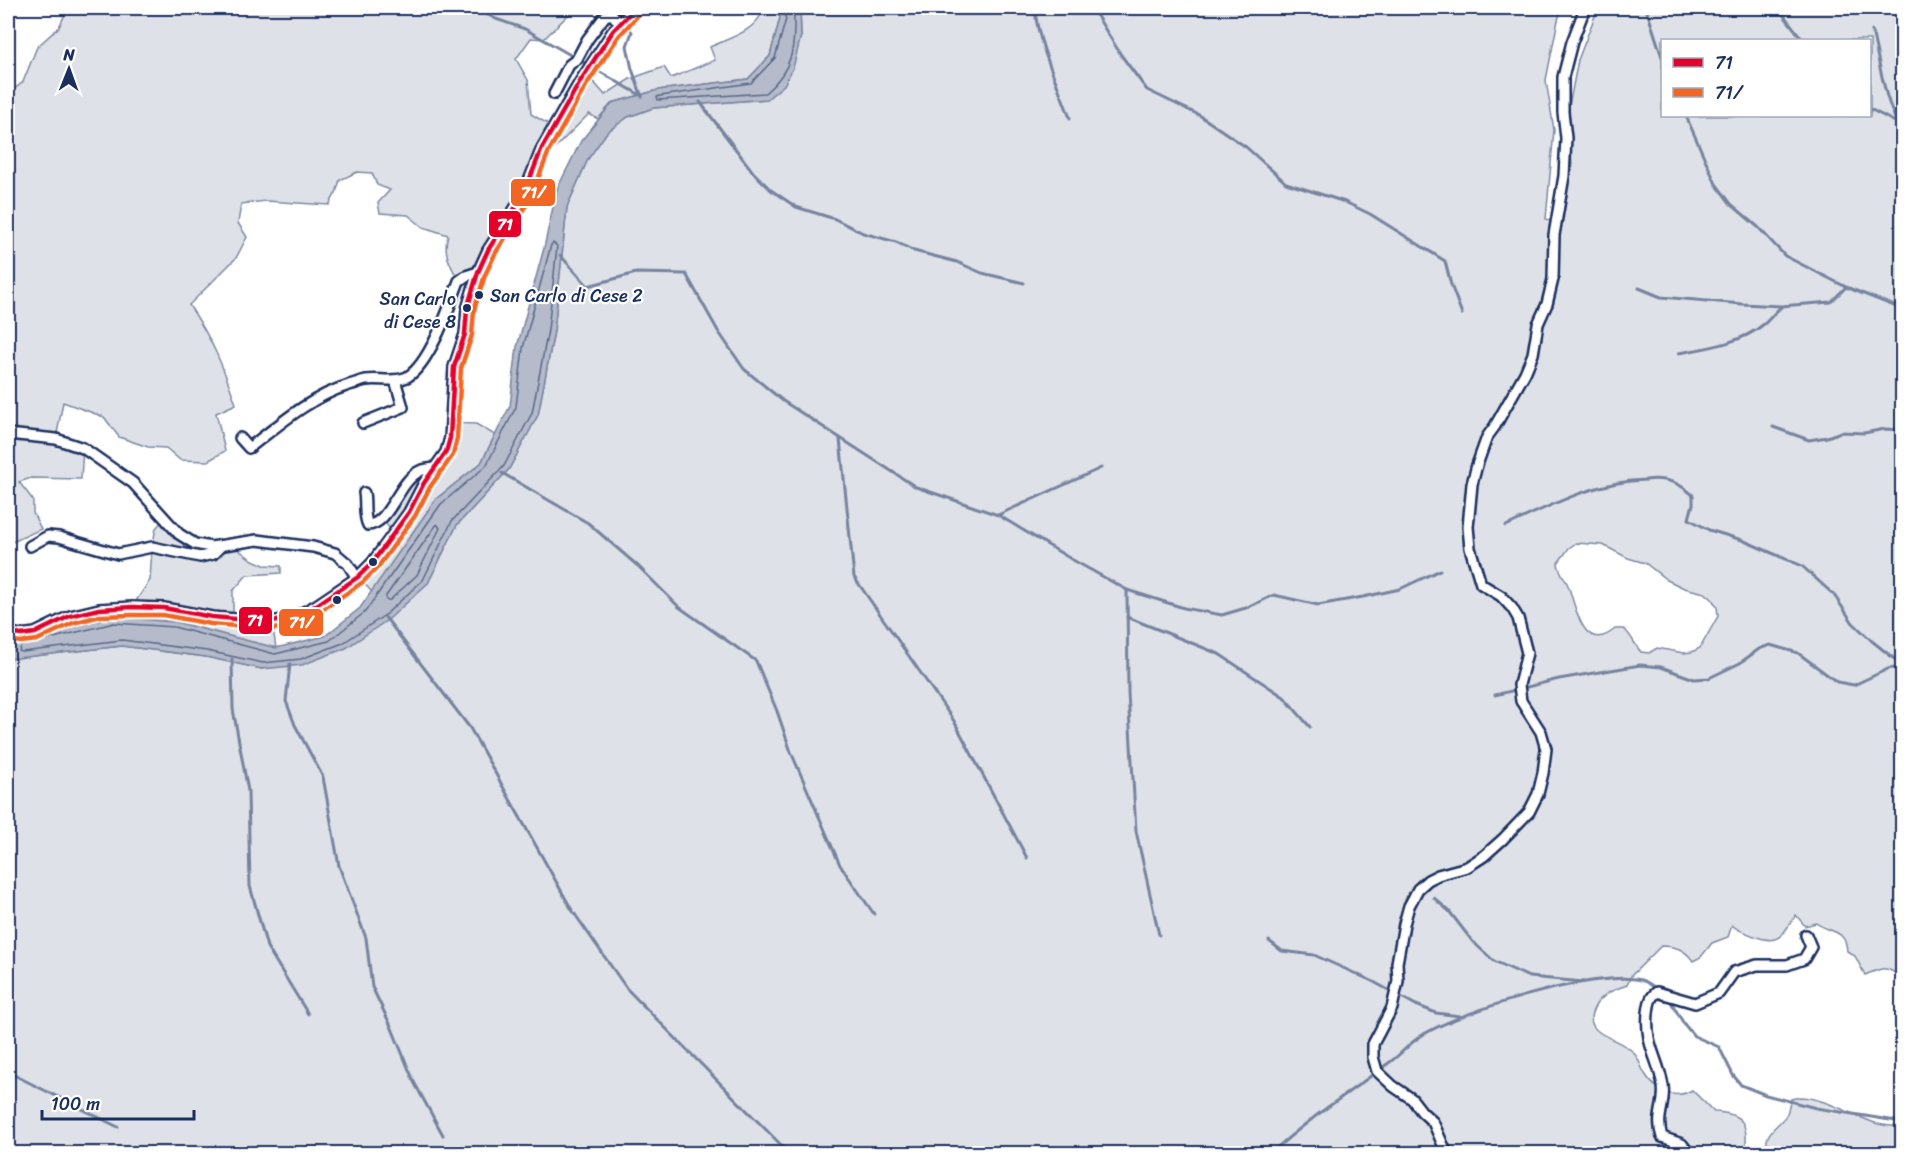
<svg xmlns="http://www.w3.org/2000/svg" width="1910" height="1161" font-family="Sriracha,sans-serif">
<rect width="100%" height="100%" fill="#fff"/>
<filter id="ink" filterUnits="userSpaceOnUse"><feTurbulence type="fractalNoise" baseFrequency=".0167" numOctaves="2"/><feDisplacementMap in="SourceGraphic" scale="12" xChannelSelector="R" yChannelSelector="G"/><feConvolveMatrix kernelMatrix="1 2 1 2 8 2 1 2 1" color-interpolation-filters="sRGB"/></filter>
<g filter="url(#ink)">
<g fill="#dee1e7" stroke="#7c88a2" stroke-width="1.5" fill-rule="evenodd">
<path d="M 68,8 L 575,8 L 544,39 L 531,38 L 516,59 L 528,80 L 531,114 L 553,127 L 586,73 L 605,95 L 630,79 L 664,67 L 671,78 L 715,60 L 710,47 C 734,36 753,33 765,8 L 776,8 L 780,18 L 770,56 L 748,79 L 658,90 L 612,103 L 598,119 L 589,114 L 552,151 L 478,272 L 459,281 C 451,266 442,253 448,235 L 423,227 L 408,215 L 380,213 L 378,203 L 390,190 L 377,185 L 372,173 L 357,172 L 340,180 L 336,193 L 329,205 L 266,201 L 241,204 L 238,223 L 247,237 L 236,258 L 189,305 C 212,339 223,366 236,404 L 216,413 L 225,451 L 208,461 L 180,460 L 166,448 L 148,447 L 119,437 L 104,417 L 63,402 L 56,439 L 83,448 L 81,479 L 31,478 L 19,482 L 33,500 L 33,513 L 41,529 L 8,544 L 8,94 L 23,82 L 37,47 L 59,27 Z"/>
<path d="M 800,8 L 1562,8 L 1558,20 L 1546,80 L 1554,130 L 1546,219 L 1559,224 L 1572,168 L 1569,106 L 1578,60 L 1598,8 L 1898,8 C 1906,28 1898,48 1899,69 C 1899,75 1901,81 1902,87 L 1902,978 C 1886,965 1883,967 1865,975 L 1855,956 L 1847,951 C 1846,929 1830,933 1816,923 L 1805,926 L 1796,915 C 1782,935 1780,946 1754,936 C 1746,932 1739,932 1732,925 L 1728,937 L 1712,943 L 1701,957 L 1693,961 C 1685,949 1675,946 1661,946 L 1631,976 L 1627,985 C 1622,987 1615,989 1610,992 C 1596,1000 1582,1020 1599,1032 C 1609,1039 1621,1042 1631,1050 C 1639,1056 1640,1066 1645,1074 C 1655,1090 1674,1101 1692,1090 L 1714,1112 C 1744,1113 1749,1125 1745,1153 L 8,1154 L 8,659 L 122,646 L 206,657 L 262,669 L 428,583 L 457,525 L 509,469 L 538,415 L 554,331 L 567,207 L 588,159 L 607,132 L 628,117 L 653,108 L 767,99 L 801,36 ZM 1662,40 L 1870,40 L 1870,116 L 1662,116 ZM 1576,543 L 1603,545 L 1628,558 L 1645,563 L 1667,580 L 1684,588 L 1705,593 L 1712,599 L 1717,607 L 1718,616 L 1700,648 L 1692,652 L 1684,653 L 1657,648 L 1649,653 L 1641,652 C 1634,644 1632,636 1624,629 L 1615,629 C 1584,655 1576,609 1569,588 C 1566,578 1559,573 1558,563 L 1569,548 Z"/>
<path d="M 450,423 L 476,424 L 495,435 L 481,463 L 436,499 L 372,592 L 358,577 L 394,533 L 381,519 L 411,477 L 435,468 L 446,452 Z"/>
<path d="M 165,518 L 195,544 L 231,544 L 251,559 L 264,565 L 281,566 L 281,573 L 247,575 L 233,591 L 233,618 L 272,622 L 276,648 L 175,622 L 132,618 L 132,607 L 150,580 L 152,547 L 156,528 Z"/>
<path d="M 1800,1097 C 1824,1098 1852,1115 1875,1123 C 1883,1126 1893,1126 1902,1127 L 1902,1153 L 1768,1153 C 1763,1134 1773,1130 1785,1117 C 1788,1114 1789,1105 1791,1099 Z"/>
</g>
<path fill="#b5bbca" stroke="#77839f" stroke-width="1.5" d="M 776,8 L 800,8 L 801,36 L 793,68 L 784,85 L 767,99 L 653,108 L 628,117 L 607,132 L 588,159 L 567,207 L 554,331 L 538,415 L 509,469 L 457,525 L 428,583 L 389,619 L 346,648 L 302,665 L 262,669 L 206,657 L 122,646 L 8,659 L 8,640 L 12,642 L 113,617 L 175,622 L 276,648 L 325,636 L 360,608 L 436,499 L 481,463 L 510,406 L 517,347 L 544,248 L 557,189 L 581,141 L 612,103 L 658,90 L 748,79 L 770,56 L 780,18 Z"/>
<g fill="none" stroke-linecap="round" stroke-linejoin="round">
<g stroke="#596789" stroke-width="1.5">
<path d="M 782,8 L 786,19 L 775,58 L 751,83 L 660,96 L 657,97 L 658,100 L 765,93 C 796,67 794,45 794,8"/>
<path d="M 553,243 L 557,246 L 548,330 L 532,413 L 504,466 L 452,521 L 423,580 L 385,615 L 343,643 L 301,659 L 263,663 L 207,651 L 122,640 L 22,652 L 19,651 L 21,646 L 114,623 L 174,627 L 275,654 L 329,641 L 365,612 L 441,504 L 486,466 L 516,407 L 523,348 L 551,245 Z"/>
<path d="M 437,524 L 440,528 L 417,575 L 390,600 L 386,600 L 386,596 Z"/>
</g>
<g stroke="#77839f" stroke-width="3">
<path d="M 474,8 L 496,19 L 525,29 L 642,96"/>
<path d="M 618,8 L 622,18 L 632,32 L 627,46 L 632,69 L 642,97"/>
<path d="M 1035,8 C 1037,43 1058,84 1070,118"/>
<path d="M 1088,8 L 1097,16 L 1121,55 L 1147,90 L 1199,115 L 1246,147 L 1286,183 L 1345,202 L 1370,214 L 1445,261 L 1451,285 L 1462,314"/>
<path d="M 1646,8 L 1662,57"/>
<path d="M 1778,8 L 1803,40"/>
<path d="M 1872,31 C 1878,55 1886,111 1902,129"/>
<path d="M 700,102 L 753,172 L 771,190 L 796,207 L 835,219 L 863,233 L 896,242 L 914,251 L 957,262 L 982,273 L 1024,283"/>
<path d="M 1870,109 L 1897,123"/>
<path d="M 1686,116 L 1716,184 L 1731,204 L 1758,227 L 1785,256 L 1846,287 L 1902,309"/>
<path d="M 560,255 L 588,286 L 636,273 L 686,274 L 718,331 L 744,369 L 783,401 L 916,487 L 998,515 L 1071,559 L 1127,590 L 1184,608 L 1222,615 L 1249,607 L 1274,595 L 1318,605 L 1363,597 L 1400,589 L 1440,570"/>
<path d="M 1639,288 L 1661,297 L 1742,304 L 1781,306 L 1831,302 L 1845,288"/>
<path d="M 1679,353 C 1707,348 1742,343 1764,324 C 1770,319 1775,312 1781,307"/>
<path d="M 1773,427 L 1809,440 L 1827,437 L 1841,432 L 1864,433 L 1885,429 L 1902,430"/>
<path d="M 840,439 L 854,577 L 954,721 L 1027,858"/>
<path d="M 502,473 L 588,523 L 639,567 L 679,607 L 756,661 L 777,711 L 791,752 L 840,865 L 874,914"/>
<path d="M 998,515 L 1101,468"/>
<path d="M 1506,526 C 1551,505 1596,481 1646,480 C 1653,479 1662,479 1669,481 C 1678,483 1686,489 1693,495 L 1693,504 L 1689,519 L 1709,530 L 1742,540 L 1802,566 L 1834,595 L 1853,623 L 1872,641 L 1902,665"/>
<path d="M 1127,590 L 1128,693 L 1136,831 L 1159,935"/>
<path d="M 385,617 L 470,728 L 572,910 L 627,989 L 790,1154"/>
<path d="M 1127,617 L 1219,654 L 1284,697 L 1310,727"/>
<path d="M 232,659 L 233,709 L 248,791 L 250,886 L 267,947 L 308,1014"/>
<path d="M 290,664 L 286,701 L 295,725 L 323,777 L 339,866 L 366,938 L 372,987 L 391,1026 L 414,1082 L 443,1135"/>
<path d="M 1495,695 L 1559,679 L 1640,665 L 1661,667 L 1694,679 L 1709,678 L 1740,663 L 1759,649 L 1770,645 L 1798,653 L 1837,682 L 1854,685 L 1890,668 L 1902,669"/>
<path d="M 1434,898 L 1449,911 L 1473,942 L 1494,961 L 1529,977 L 1584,982"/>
<path d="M 1269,941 L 1282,951 L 1314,955 L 1372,981 L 1416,1005 L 1436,1013 L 1460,1016"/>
<path d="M 1666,998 L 1671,1002 L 1684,1024 L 1694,1036 L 1719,1047 L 1733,1075 L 1741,1085 L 1766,1095 L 1816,1108 L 1902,1122"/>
<path d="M 8,1072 L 118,1127"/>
<path d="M 1270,1154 C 1308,1119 1350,1092 1390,1062 C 1400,1055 1408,1045 1418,1038 C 1455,1012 1598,969 1641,980 C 1647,982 1652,985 1656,989"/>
</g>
<defs>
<g id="minor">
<path d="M 554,94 L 569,65 L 577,59 L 587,40 L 605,16 L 612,14 L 620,24"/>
<path d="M 363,423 L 403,407 L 395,380"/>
<path d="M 8,434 L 56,439 L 83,448 L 133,483 L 179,534 L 195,544 L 211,547 L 257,540 L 313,547 L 335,553 L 348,564 L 357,578"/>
<path d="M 240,438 L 249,448 C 280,424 310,397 349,385 C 354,384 360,381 366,380 C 379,378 395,383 407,377 C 430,364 450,305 459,281 L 466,276 L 478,272"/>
<path d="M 364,493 C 366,503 363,516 368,525 C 389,525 399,480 420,471 C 424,469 430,469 435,468"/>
<path d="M 30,546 L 48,536 L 59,537 L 118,554 L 152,547 L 200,557 L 213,554 L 221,546"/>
<path d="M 8,632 L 21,635 L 35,633 L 70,616 L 99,609 L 132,607 L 164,608 L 212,617 L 272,622 L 293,618 L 315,606 L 358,577 L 372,563 L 409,512 L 424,483 L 446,452 L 450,438 L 454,367 L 465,334 L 467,309 L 478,272 L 488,250 L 523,196 L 542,148 L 581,80 L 613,31 L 635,8"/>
<path d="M 1447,1154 L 1433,1122 L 1422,1112 L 1412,1099 L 1393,1086 L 1377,1071 L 1373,1057 L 1373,1044 L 1392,1008 L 1398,981 L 1397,963 L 1404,924 L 1409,906 L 1418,889 L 1428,880 L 1438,875 L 1467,867 L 1484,856 L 1503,839 L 1529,812 L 1538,794 L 1543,773 L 1546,749 L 1541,732 L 1521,701 L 1519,685 L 1527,653 L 1518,618 L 1512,608 L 1501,596 L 1481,584 L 1470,548 L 1468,527 L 1472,484 L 1477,465 L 1487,437 L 1495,426 L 1525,373 L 1533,354 L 1538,324 L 1547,304 L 1553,279 L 1554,235 L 1564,176 L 1566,138 L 1563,112 L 1563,77 L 1572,42 L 1585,8"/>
<path d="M 1690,1154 L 1682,1144 L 1662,1137 C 1655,1116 1666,1105 1663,1086 C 1658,1057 1645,1046 1648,1013 C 1649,1004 1650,997 1657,992 L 1695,1003 L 1719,993 L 1734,972 L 1757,965 L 1787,965 L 1804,959 L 1811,947 L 1806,935"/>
</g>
</defs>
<use href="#minor" stroke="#1b2f5e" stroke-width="14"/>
<use href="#minor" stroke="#fff" stroke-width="9"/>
<defs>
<path id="bus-1" d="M 8,632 L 21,635 L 35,633 L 70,616 L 99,609 L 132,607 L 164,608 L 212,617 L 272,622 L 293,618 L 315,606 L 358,577 L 372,563 L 409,512 L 424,483 L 446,452 L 450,438 L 454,367 L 465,334 L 467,309 L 478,272 L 488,250 L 523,196 L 542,148 L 581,80 L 613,31 L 635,8"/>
<path id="bus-2" d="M 8,640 L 21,642 L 37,640 L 73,623 L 100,616 L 132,615 L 163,615 L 211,624 L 273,629 L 297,625 L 319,612 L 363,582 L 378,567 L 415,516 L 430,487 L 453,455 L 457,438 L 461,368 L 472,335 L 474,310 L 485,275 L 495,254 L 530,199 L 549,151 L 587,84 L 619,36 L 640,13"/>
</defs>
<use href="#bus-1" stroke="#fff" stroke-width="9"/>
<use href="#bus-2" stroke="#fff" stroke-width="9"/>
<use href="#bus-1" stroke="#e4002b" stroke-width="4.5"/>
<use href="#bus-2" stroke="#f26522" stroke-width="4.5"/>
</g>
</g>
<g fill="#1b2f5e" stroke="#fff" stroke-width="2">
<circle cx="479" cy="295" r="5"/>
<circle cx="467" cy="308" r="5"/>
<circle cx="373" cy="562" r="5"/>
<circle cx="337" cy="600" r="5"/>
</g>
<g text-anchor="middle" stroke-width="4.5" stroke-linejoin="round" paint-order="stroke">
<g font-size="18" fill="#1b2f5e" stroke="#fff" text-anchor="start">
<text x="490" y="302">San Carlo di Cese 2</text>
<text x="456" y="305" text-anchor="end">San Carlo<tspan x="456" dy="23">di Cese 8</tspan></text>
</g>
</g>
<g stroke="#fff" stroke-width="2">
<rect x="510" y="178" width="46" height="29" rx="6" fill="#f26522"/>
<rect x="488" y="210" width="34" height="28" rx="6" fill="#e4002b"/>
<rect x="238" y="606" width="35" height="29" rx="6" fill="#e4002b"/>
<rect x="278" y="608" width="46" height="29" rx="6" fill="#f26522"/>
</g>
<g font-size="16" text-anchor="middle" font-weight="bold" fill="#fff">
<text x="533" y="198">71/</text>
<text x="505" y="230">71</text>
<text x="255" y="626">71</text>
<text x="301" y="628">71/</text>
</g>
<rect width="1910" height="1161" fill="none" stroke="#fff" stroke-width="30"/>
<rect x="15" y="15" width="1880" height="1131" fill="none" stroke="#1b2f5e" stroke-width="2" filter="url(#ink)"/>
<rect x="1661" y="39" width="210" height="78" fill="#ffffff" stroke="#a4acbf" stroke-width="1.5"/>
<rect x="1673" y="58" width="30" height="9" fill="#e4002b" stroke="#a4acbf" stroke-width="1.5"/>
<text x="1715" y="69" font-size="18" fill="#1b2f5e">71</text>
<rect x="1673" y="88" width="30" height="9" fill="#f26522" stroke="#a4acbf" stroke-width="1.5"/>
<text x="1715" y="99" font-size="18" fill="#1b2f5e">71/</text>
<g transform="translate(69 69) rotate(1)" stroke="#ffffff" stroke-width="4.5" paint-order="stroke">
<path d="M0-4.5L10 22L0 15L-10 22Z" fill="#1b2f5e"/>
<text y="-9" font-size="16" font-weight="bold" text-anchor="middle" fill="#1b2f5e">N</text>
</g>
<path d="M42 1110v9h152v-9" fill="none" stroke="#1b2f5e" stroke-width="3"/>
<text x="51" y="1110" font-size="18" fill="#1b2f5e" stroke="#ffffff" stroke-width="4.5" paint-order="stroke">100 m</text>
</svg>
